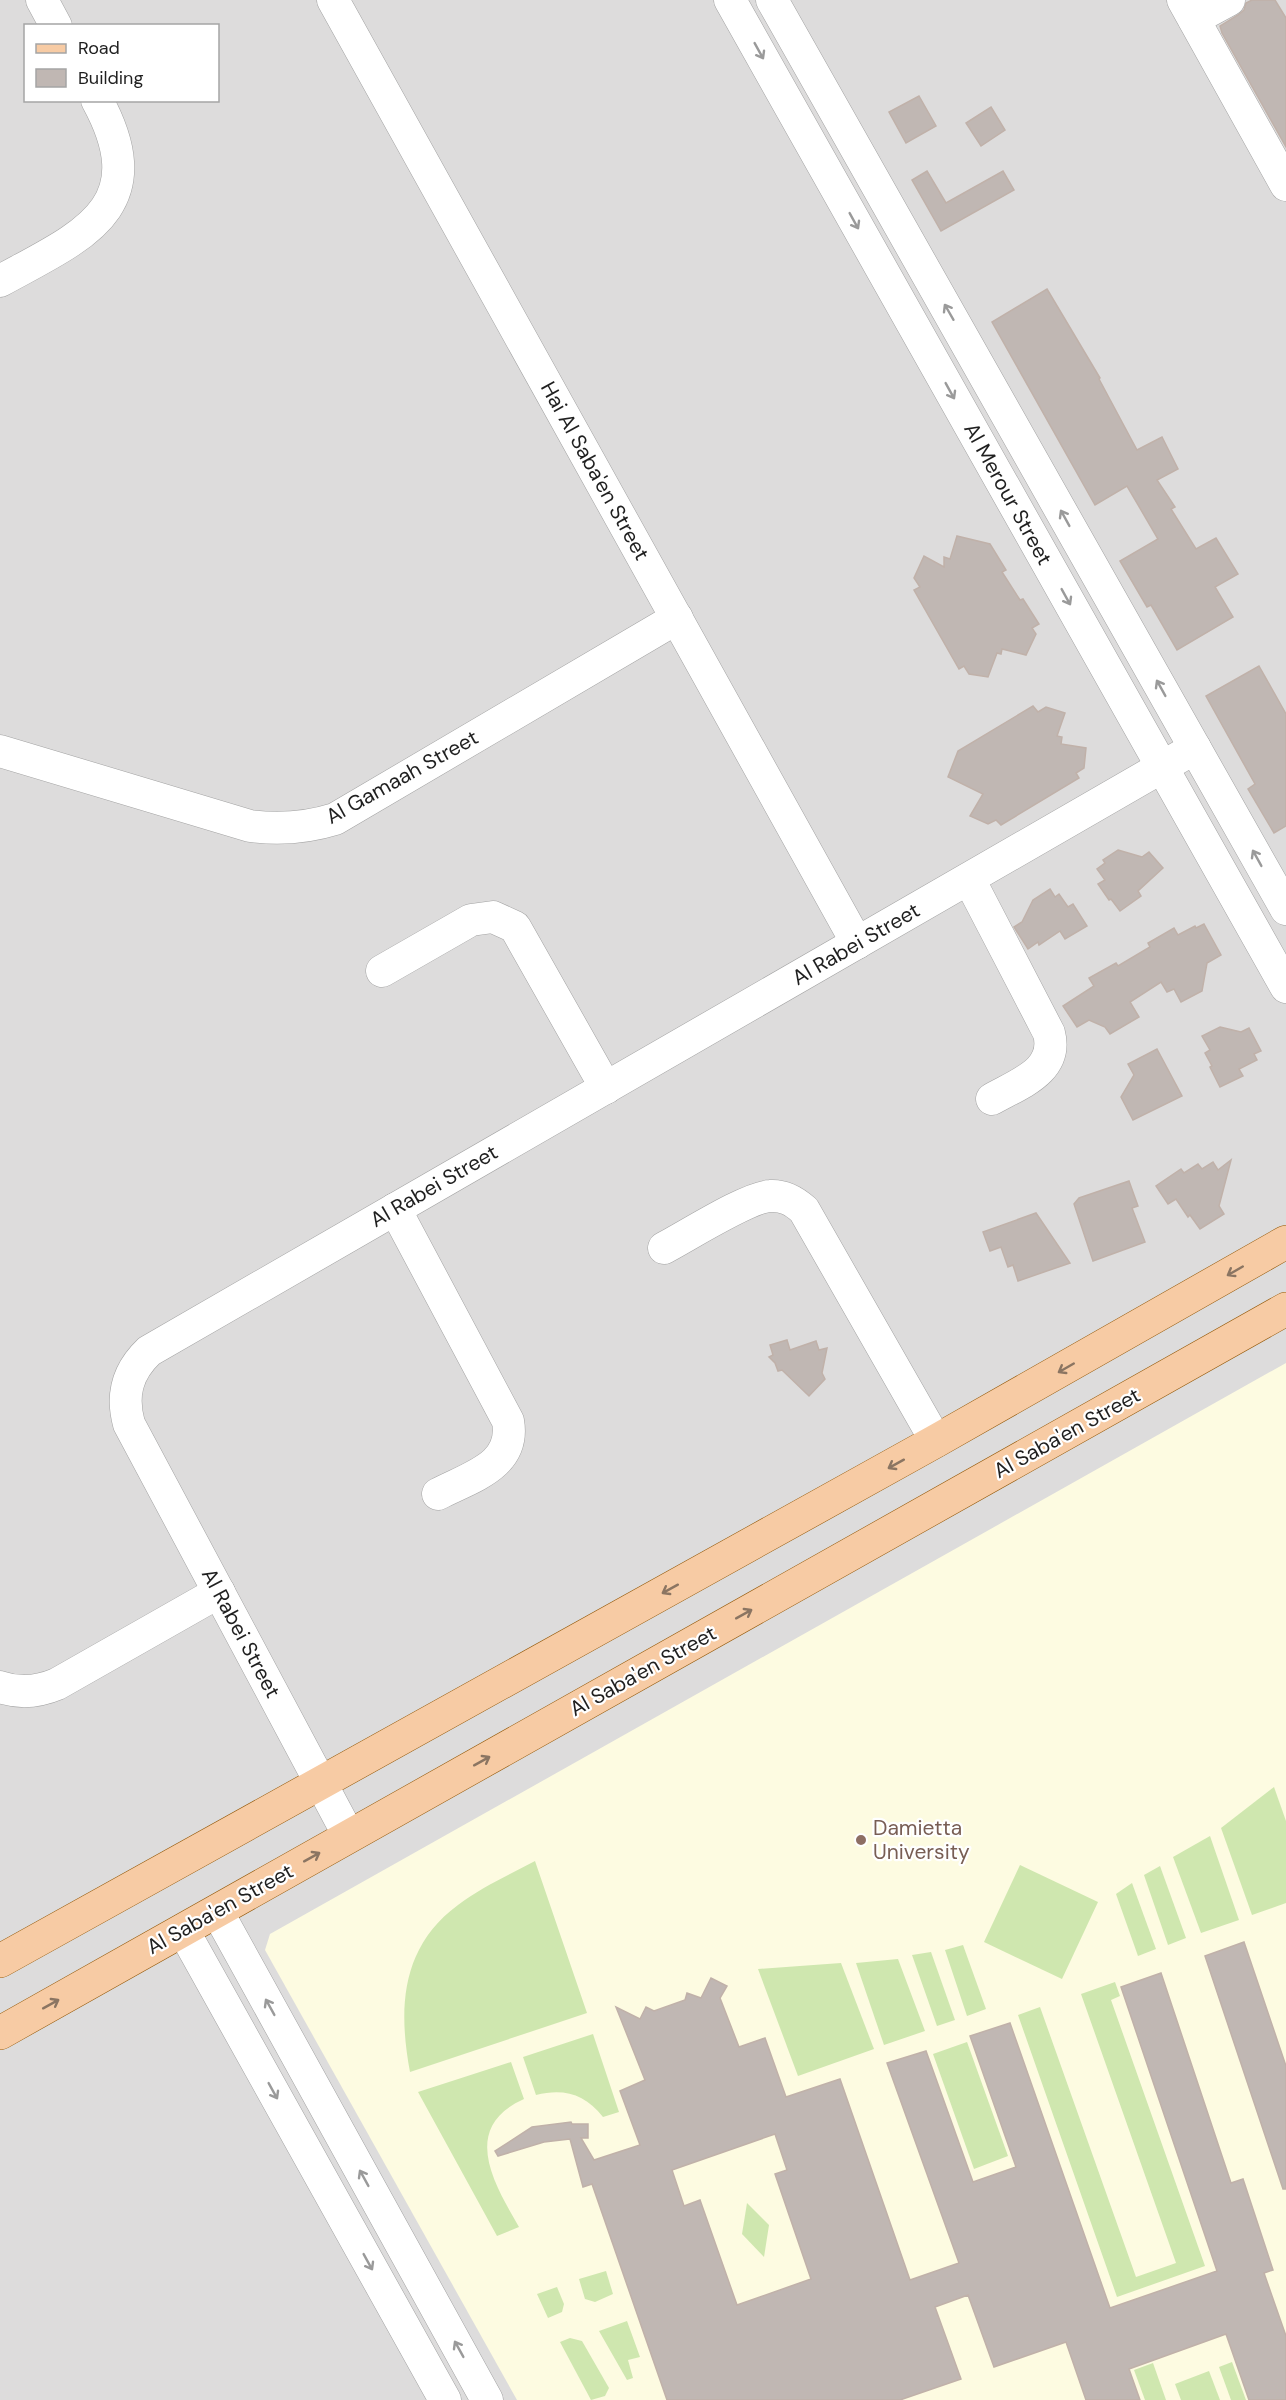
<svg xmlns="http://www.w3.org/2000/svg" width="1286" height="2400" font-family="'DM Sans',sans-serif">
<rect width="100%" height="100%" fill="#efece6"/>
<path fill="#dddcdc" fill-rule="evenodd" d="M 0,0 L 1286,0 L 1286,2400 L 0,2400 ZM 26,26 L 218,26 L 218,100 L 26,100 Z"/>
<path fill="#fdfbe1" d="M 1286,1363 L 1286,2400 L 517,2400 L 265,1950 L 270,1934 Z"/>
<g fill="#cfe7af">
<path d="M 1274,1787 L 1286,1821 L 1286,1903 L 1252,1915 L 1221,1828 Z"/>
<path d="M 1210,1836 L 1239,1920 L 1201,1933 L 1173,1857 Z"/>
<path d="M 535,1861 L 587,2013 L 410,2072 C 398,2008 401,1947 458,1905 C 482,1887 509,1875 535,1861 Z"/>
<path d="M 1020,1865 L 1098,1902 L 1062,1979 L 984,1942 Z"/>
<path d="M 1160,1866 L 1186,1938 L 1168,1945 L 1144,1875 Z"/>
<path d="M 1132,1883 L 1156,1949 L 1138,1956 L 1116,1894 Z"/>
<path d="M 963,1945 L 986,2009 L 967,2016 L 945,1950 Z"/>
<path d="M 931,1952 L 955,2020 L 937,2026 L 912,1955 Z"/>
<path d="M 898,1959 L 925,2031 L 884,2045 L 856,1963 Z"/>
<path d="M 841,1963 L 874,2049 L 798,2076 L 758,1969 Z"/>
<path d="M 1115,1982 L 1120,1996 L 1111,2000 L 1205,2266 L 1117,2297 L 1018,2015 L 1040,2007 L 1136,2277 L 1176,2263 L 1081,1994 Z"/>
<path d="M 593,2034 L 619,2112 L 603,2117 C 585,2094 564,2088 536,2095 L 523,2057 Z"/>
<path d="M 967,2042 L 1008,2156 L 974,2169 L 933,2054 Z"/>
<path d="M 511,2062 L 524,2099 C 459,2128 495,2185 519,2227 L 497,2236 L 418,2092 Z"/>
<path d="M 747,2203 L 769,2225 L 764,2257 L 742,2234 Z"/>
<path d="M 606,2271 L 613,2294 L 595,2302 L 585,2299 L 579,2279 Z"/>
<path d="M 557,2287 L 564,2304 L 562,2312 L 548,2318 L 537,2294 Z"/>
<path d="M 627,2321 L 640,2357 L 628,2360 L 633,2378 L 627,2380 L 599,2331 Z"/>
<path d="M 570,2338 L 582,2341 L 609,2388 L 605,2396 L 591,2400 L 560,2342 Z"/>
<path d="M 1232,2362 L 1246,2400 L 1231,2400 L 1219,2367 Z"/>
<path d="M 1153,2363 L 1166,2400 L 1145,2400 L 1134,2370 Z"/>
<path d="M 1209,2371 L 1220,2400 L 1181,2400 L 1175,2384 Z"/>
</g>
<g fill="#c0b7b3" stroke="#c0b1a9" stroke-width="1.5" fill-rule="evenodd">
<path d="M 1252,0 L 1275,0 L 1286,18 L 1286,147 L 1222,33 L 1220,26 L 1238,15 L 1244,10 L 1246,3 Z"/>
<path d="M 919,96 L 936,126 L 906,143 L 889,112 Z"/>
<path d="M 991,107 L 1005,130 L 981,146 L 966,123 Z"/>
<path d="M 927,171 L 946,203 L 1003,171 L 1014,190 L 941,231 L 912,180 Z"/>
<path d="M 1047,289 L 1100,378 L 1099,379 L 1137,450 L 1162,437 L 1178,469 L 1157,480 L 1175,507 L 1171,509 L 1196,549 L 1216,538 L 1238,574 L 1215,587 L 1233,617 L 1177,650 L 1151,605 L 1147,607 L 1120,561 L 1158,539 L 1127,486 L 1095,505 L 992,322 Z"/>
<path d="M 957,536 L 990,544 L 1006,570 L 1002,572 L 1020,600 L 1023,599 L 1039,624 L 1032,628 L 1036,634 L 1026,655 L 1002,649 L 1001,654 L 997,653 L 988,677 L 969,674 L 964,666 L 959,669 L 914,590 L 920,587 L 914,578 L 924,556 L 944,567 L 944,557 L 950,559 Z"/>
<path d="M 1259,666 L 1286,714 L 1286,826 L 1274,833 L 1248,789 L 1255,784 L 1206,696 Z"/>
<path d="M 1033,706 L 1038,712 L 1046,707 L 1065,713 L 1057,736 L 1062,737 L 1061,744 L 1086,748 L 1084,768 L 1076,773 L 1079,778 L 1001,825 L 996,820 L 988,824 L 970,816 L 983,794 L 948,777 L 958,751 Z"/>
<path d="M 1118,850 L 1142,857 L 1149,852 L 1163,868 L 1138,891 L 1141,896 L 1120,911 L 1111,899 L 1109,900 L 1098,884 L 1105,880 L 1097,869 L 1105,863 L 1103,860 Z"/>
<path d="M 1050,889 L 1055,897 L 1059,894 L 1068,907 L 1073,904 L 1087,926 L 1065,939 L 1060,931 L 1039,945 L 1038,942 L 1028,949 L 1014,927 L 1022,922 L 1033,900 Z"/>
<path d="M 1204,924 L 1221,955 L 1207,963 L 1202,991 L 1181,1002 L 1174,989 L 1167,992 L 1161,982 L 1130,1002 L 1139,1017 L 1110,1034 L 1105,1027 L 1089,1020 L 1077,1027 L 1063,1006 L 1094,986 L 1089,978 L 1116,963 L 1118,966 L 1150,947 L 1148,943 L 1174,928 L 1178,935 L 1195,926 L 1196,928 Z"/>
<path d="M 1220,1027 L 1241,1032 L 1249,1028 L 1261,1051 L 1254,1054 L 1257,1060 L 1239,1069 L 1243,1076 L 1220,1087 L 1210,1067 L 1212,1066 L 1205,1053 L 1210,1050 L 1202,1036 Z"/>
<path d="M 1157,1049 L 1182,1096 L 1133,1120 L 1121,1097 L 1134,1075 L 1128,1064 Z"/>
<path d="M 1231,1160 L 1219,1206 L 1224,1214 L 1200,1229 L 1190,1215 L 1188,1217 L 1176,1199 L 1168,1204 L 1156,1186 L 1181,1169 L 1184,1173 L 1198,1164 L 1202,1169 L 1213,1162 L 1218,1170 Z"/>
<path d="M 1129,1181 L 1138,1206 L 1132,1208 L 1145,1242 L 1093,1261 L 1074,1204 L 1079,1198 Z"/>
<path d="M 1036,1213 L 1070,1263 L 1018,1281 L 1013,1265 L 1008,1267 L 1001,1247 L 990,1251 L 983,1232 Z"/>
<path d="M 787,1340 L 790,1350 L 816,1341 L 819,1350 L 827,1348 L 822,1373 L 825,1379 L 809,1396 L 782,1370 L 778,1371 L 775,1363 L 769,1357 L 773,1355 L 770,1345 Z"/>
<path d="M 1244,1942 L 1286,2066 L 1286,2189 L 1283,2189 L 1205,1956 Z"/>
<path d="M 1161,1973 L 1231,2183 L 1243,2179 L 1273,2270 L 1264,2273 L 1286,2336 L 1286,2400 L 1249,2400 L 1226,2334 L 1129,2369 L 1140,2400 L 1086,2400 L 1066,2342 L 994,2367 L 968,2295 L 935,2307 L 961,2379 L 900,2400 L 667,2400 L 592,2184 L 583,2187 L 570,2139 L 544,2142 L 498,2156 L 495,2151 L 532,2127 L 571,2122 L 572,2124 L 588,2124 L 588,2138 L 581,2138 L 594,2160 L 640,2145 L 620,2091 L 645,2080 L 616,2007 L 640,2019 L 646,2007 L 654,2011 L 685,2000 L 687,1993 L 701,1998 L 711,1978 L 727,1986 L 720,1998 L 739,2047 L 765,2038 L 786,2097 L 840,2079 L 910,2280 L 959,2263 L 887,2063 L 926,2051 L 973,2182 L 1016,2167 L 970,2036 L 1010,2023 L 1110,2308 L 1217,2271 L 1121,1987 ZM 775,2134 L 787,2170 L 775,2174 L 811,2279 L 737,2305 L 700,2200 L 684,2206 L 672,2170 Z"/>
</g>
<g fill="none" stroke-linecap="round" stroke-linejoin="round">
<defs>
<g id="minor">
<path d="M 42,0 L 56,26"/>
<path d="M 333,0 L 857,943"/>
<path d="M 730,0 L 1286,987"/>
<path d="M 772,0 L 1286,909"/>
<path d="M 1183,0 L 1286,185"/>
<path d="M 1194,19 L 1229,0"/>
<path d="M 0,281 C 82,236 156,208 97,100"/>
<path d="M 0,751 L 250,826 C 280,830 306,828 335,819 L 677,618"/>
<path d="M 969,879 L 1049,1033 C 1059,1071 1018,1084 992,1099"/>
<path d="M 382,971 L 471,920 L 493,917 L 515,927 L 606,1088"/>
<path d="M 395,1209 L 508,1421 C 516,1466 470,1477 438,1494"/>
<path d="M 664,1248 C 687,1236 748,1197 770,1196 C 784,1195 794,1201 804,1210 L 936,1441"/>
<path d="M 0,1687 C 20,1694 38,1692 57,1684 L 219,1592"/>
<path d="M 349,1836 L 129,1424 C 121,1395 127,1372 149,1351 L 1195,748"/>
<path d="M 217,1911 L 487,2400"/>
<path d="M 183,1930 L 445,2400"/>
</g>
<g id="major">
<path d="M 0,1961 L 936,1441 L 1286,1242"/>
<path d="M 0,2033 L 1286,1309"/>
</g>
</defs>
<use href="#minor" stroke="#a3a3a3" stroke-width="33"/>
<use href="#major" stroke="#935808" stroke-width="34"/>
<use href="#minor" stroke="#fff" stroke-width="32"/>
<use href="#major" stroke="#f7cba4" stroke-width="33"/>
</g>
<defs><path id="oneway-shaft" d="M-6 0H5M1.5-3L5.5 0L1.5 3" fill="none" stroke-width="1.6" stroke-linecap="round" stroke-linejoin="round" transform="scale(1.5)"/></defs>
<g stroke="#9a9a9a">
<use href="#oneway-shaft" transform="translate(759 51) rotate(61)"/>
<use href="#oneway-shaft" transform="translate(854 221) rotate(61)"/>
<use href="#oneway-shaft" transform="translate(949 312) rotate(-120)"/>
<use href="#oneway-shaft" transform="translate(950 391) rotate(61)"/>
<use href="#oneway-shaft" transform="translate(1065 518) rotate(-119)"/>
<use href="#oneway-shaft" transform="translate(1066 597) rotate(61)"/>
<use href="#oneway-shaft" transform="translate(1161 688) rotate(-119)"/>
<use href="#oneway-shaft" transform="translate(1257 858) rotate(-119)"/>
<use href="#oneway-shaft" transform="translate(270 2007) rotate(-119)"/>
<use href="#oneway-shaft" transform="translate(273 2091) rotate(61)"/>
<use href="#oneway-shaft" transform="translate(364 2178) rotate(-119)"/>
<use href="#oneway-shaft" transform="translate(368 2262) rotate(61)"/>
<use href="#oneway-shaft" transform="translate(459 2349) rotate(-119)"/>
</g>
<g stroke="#8b7562">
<use href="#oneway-shaft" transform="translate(1235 1271) rotate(150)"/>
<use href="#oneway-shaft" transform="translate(1066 1368) rotate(150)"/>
<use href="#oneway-shaft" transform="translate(896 1464) rotate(151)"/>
<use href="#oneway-shaft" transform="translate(670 1589) rotate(151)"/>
<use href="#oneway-shaft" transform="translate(744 1614) rotate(-29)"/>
<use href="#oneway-shaft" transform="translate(482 1761) rotate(-29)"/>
<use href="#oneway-shaft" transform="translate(312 1857) rotate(-29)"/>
<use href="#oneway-shaft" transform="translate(51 2004) rotate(-29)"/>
</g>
<circle fill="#8d6e63" stroke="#fff" stroke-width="2" cx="861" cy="1840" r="6"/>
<g text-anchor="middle" stroke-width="4.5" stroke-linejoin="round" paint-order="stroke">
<g font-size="21" fill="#1f1f1f" stroke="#fff">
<text transform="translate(595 471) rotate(61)" y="7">Hai Al Saba'en Street</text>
<text transform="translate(1008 494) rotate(61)" y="7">Al Merour Street</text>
<text transform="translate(402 777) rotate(-29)" y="7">Al Gamaah Street</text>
<text transform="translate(856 944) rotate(-30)" y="7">Al Rabei Street</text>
<text transform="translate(434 1186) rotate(-30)" y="7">Al Rabei Street</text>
<text transform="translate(1067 1433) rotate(-29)" y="7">Al Saba'en Street</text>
<text transform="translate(241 1633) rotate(62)" y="7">Al Rabei Street</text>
<text transform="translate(643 1671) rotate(-29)" y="7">Al Saba'en Street</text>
<text transform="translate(220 1909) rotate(-29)" y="7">Al Saba'en Street</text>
</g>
<g font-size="21" fill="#785e54" stroke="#fff" text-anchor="start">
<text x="873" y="1835">Damietta<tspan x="873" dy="24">University</tspan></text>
</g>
</g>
<rect x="24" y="24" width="195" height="78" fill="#ffffff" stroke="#a5a5a5" stroke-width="1.5"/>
<rect x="36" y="44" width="30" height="9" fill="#f7cba4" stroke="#a5a5a5" stroke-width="1.5"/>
<text x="78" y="54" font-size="18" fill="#1f1f1f">Road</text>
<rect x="36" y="69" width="30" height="18" fill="#c0b7b3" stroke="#a5a5a5" stroke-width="1.5"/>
<text x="78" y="84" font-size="18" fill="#1f1f1f">Building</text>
</svg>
